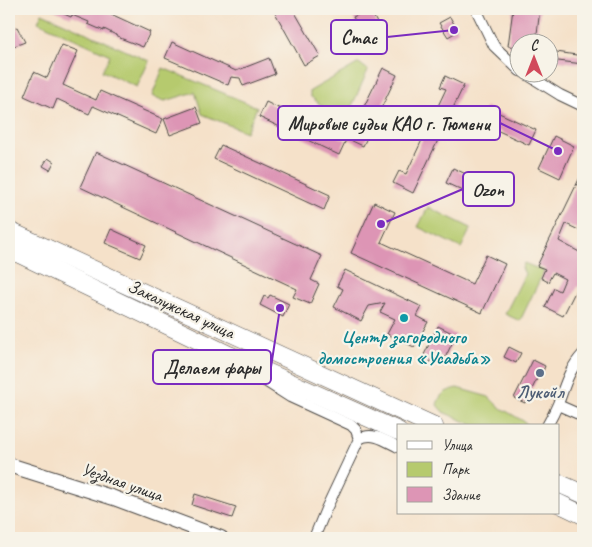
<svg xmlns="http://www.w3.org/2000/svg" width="592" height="547" font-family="Caveat,sans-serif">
<rect width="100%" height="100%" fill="#f7f3e8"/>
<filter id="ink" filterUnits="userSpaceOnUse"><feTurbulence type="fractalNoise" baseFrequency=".02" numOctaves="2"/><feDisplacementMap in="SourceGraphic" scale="10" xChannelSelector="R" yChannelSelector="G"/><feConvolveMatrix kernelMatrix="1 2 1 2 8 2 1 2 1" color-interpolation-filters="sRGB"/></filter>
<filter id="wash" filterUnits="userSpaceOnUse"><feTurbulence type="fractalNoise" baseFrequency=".0096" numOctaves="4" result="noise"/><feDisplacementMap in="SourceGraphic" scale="20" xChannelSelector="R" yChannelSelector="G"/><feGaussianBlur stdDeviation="1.12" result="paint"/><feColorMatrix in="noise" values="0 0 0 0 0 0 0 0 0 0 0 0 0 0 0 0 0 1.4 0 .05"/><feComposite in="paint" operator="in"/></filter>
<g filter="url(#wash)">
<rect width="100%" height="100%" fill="#f5e1c9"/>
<g fill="#b6ca6e" stroke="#707a4c">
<path d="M 42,13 L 149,61 L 137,87 L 102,71 L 110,55 L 38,22 Z"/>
<path d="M 359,63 L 368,70 L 344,124 L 310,96 L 310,91 Z"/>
<path d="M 163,68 L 257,107 L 246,132 L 202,114 L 195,92 L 165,101 L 152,96 Z"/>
<path d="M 428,207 L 471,228 L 461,248 L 418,227 Z"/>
<path d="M 524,263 L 544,271 L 520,321 L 505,314 L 525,274 L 522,268 Z"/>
<path d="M 457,388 L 489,397 L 499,407 L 525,422 L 527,426 L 475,426 L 443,412 L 437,405 C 440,393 446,391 457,388 Z"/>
</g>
<g id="blocks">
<g fill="#dd95b5">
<path d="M 52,9 L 100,9 L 150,32 L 143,47 L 120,38 L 120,37 L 104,29 L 104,31 L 88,24 L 89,22 L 72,15 L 71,17 Z"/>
<path d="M 273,9 L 293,9 L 320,56 L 304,65 Z"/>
<path d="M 370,9 L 377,23 L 367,30 L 367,29 L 361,32 L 353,17 Z"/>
<path d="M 513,9 L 540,9 L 536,42 L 519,42 L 518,47 L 508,46 Z"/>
<path d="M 450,17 L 458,31 L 448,37 L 439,23 Z"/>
<path d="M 17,27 L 25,42 L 9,48 L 9,30 Z"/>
<path d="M 172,42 L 236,71 L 269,58 L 275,74 L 243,86 L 240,78 L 231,77 L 228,85 L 165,58 Z"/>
<path d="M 62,45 L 78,51 L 63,85 L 96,100 L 100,91 L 163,119 L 156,134 L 93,106 L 89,114 L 57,99 L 53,109 L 24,96 L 34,72 L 47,78 Z"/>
<path d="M 550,51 L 583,56 L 583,64 L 550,60 Z"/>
<path d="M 383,68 L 397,75 L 363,146 L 348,139 Z"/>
<path d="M 445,76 L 464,85 L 413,193 L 393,183 L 399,171 L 406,174 L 446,89 L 440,87 Z"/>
<path d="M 266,102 L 346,140 L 339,155 L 259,117 Z"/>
<path d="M 196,107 L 202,123 L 170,135 L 164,119 Z"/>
<path d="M 486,107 L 536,130 L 529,145 L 479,122 Z"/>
<path d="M 554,136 L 574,146 L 560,178 L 539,168 Z"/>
<path d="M 221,145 L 330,195 L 324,210 L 214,159 Z"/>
<path d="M 96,152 L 322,256 L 311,280 L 319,284 L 310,304 L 293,297 L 297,289 L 80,187 Z"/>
<path d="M 48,158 L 54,162 L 50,170 L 43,166 Z"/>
<path d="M 453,168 L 496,188 L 489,203 L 446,183 Z"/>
<path d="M 583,171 L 583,232 L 566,224 L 559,241 L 583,254 L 583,282 L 581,287 L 578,286 L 563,316 L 545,307 L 554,288 L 560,291 L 565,279 L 553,273 L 548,282 L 541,278 L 545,269 L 537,266 Z"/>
<path d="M 374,202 L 395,212 L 381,242 L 472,284 L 486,255 L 505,264 L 482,313 L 351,253 Z"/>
<path d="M 111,229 L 146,245 L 140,258 L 105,243 Z"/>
<path d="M 345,270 L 422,307 L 417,316 L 428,322 L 414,347 L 387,334 L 395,319 L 380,312 L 385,303 L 369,306 L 361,321 L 334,307 L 343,289 L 337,286 Z"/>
<path d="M 270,295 L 289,304 L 283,317 L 260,305 L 264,296 L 268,298 Z"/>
<path d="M 438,326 L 456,335 L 445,358 L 434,353 L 429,364 L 421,361 Z"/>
<path d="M 509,347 L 521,353 L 516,363 L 504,357 Z"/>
<path d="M 533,360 L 545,366 L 541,376 L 539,375 L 525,403 L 514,398 Z"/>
<path d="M 195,494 L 236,507 L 232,518 L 192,505 Z"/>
</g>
</g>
</g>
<g filter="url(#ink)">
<use href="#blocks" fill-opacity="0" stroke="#494643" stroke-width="1"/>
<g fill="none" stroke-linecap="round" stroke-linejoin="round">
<defs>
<g id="street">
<path d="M 476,9 L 494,46 L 520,71"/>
<path d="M 523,72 L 560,95 L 583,106"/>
<path d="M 248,370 L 290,397 L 351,425 L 356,430 L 359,439"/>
<path d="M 558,405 L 583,416"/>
<path d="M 547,426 C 551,419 555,411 558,404 C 565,385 569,369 583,354"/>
<path d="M 359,439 C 373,431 386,441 398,447"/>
<path d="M 314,538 L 326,509 L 359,439"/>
</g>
<path id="secondary" d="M 9,465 L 114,498 L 221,538"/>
<g id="highway">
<path d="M 9,231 L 434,426"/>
<path d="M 9,249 L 229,355 L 398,431"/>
<path d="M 558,483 L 583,494"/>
<path d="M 558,503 L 583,515"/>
</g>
</defs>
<use href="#street" stroke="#494643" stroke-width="12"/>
<use href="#secondary" stroke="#494643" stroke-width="16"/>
<use href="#highway" stroke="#494643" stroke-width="19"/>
<use href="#street" stroke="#fff" stroke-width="10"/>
<use href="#secondary" stroke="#fff" stroke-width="14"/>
<use href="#highway" stroke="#fff" stroke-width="18"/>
</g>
</g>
<circle fill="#0f9aa8" stroke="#f7f3e8" stroke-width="2" cx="404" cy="318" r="5"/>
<circle fill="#5c6f8a" stroke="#f7f3e8" stroke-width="2" cx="540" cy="373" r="5"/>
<g text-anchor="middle" stroke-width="4.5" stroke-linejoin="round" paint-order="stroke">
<g font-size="18" fill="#2b2b2b" stroke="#f7f3e8">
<text transform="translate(181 309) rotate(25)" y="6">Закалужская улица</text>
<text transform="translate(122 482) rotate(19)" y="6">Уездная улица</text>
</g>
<g font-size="18" font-weight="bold" fill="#0d838f" stroke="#f7f3e8">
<text x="404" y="343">Центр загородного<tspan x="404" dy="21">домостроения «Усадьба»</tspan></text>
</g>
<g font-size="18" font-weight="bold" fill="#4e5e75" stroke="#f7f3e8">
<text x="540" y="398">Лукойл</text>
</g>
</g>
<path fill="none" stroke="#7b2cbf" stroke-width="2" d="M454 30L387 37M558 151L500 123M381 224L463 189M280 308L271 367"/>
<g fill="#7b2cbf" stroke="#f7f3e8" stroke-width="2">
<circle cx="454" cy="30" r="5"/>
<circle cx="558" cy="151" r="5"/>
<circle cx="381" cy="224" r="5"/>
<circle cx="280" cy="308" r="5"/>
</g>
<g fill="#f7f3e8" stroke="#7b2cbf" stroke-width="2">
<rect x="331" y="20" width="56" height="34" rx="5"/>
<rect x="278" y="106" width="222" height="34" rx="5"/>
<rect x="463" y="172" width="51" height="34" rx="5"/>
<rect x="153" y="350" width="118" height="34" rx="5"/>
</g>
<g font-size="19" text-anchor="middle" font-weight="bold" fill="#2b2b2b">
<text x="359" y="44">Стас</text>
<text x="389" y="130">Мировые судьи КАО г. Тюмени</text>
<text x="488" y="196">Ozon</text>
<text x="212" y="374">Делаем фары</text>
</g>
<rect width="592" height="547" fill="none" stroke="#f7f3e8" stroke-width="30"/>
<rect x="397" y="424" width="162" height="90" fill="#f7f3e8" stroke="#a5a39c"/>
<rect x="407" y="441" width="25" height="8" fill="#ffffff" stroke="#a5a39c"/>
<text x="442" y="450" font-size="15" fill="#2b2b2b">Улица</text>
<rect x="407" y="462" width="25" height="15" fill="#b6ca6e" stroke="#a5a39c"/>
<text x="442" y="474" font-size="15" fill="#2b2b2b">Парк</text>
<rect x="407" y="487" width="25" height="15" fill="#dd95b5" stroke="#a5a39c"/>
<text x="442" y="500" font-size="15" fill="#2b2b2b">Здание</text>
<g transform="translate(534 58)"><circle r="24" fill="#f7f3e8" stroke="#a5a39c"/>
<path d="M0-4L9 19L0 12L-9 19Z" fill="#d1495b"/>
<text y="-8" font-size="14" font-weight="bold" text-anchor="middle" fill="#2b2b2b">С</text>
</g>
</svg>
